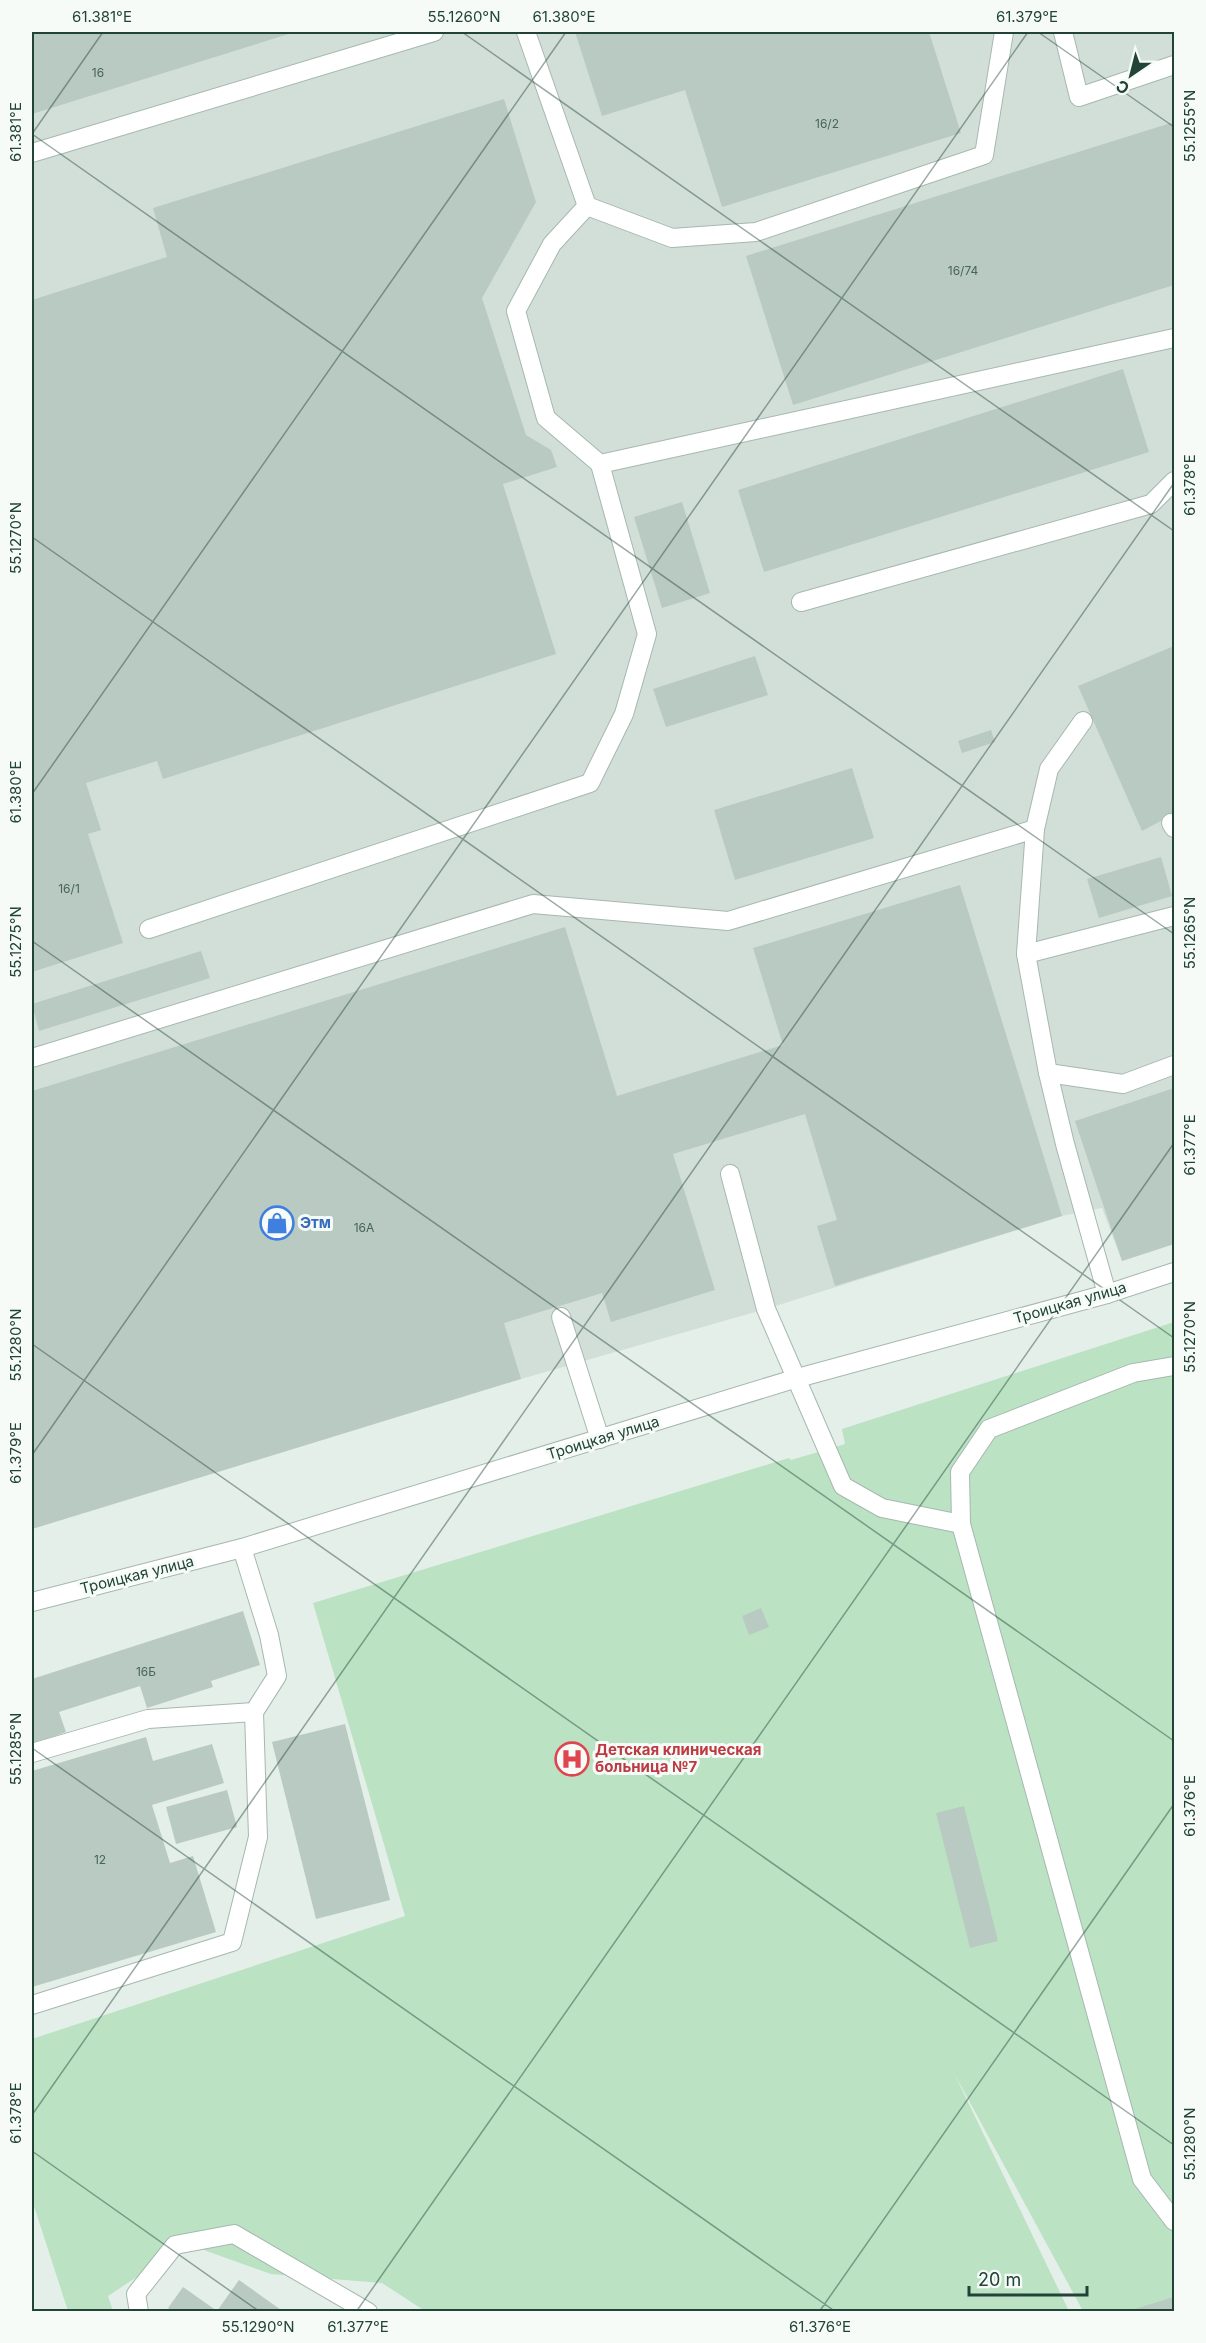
<svg xmlns="http://www.w3.org/2000/svg" width="1206" height="2343" font-family="Inter,sans-serif">
<rect width="100%" height="100%" fill="#e4efe9"/>
<path fill="#d2dfd8" d="M 32,32 L 1174,32 L 1174,1244 L 1122,1261 L 1102,1208 L 1062,1216 L 766,1309 L 521,1379 L 32,1529 Z"/>
<path fill="#bbe2c3" d="M 1174,1322 L 1174,2311 L 1083,2311 L 954,2073 L 1069,2311 L 425,2311 L 382,2283 L 271,2274 L 187,2244 L 108,2296 L 113,2311 L 68,2311 L 32,2200 L 32,2039 L 405,1916 L 313,1603 L 789,1458 L 791,1460 L 845,1444 L 842,1429 Z"/>
<g fill="#b9cac2">
<path d="M 32,32 L 295,32 L 32,114 Z"/>
<path d="M 575,32 L 929,32 L 961,133 L 722,207 L 685,90 L 602,116 Z"/>
<path d="M 504,99 L 536,202 L 482,298 L 526,435 L 551,450 L 557,467 L 503,484 L 556,654 L 163,779 L 157,761 L 86,783 L 101,830 L 88,834 L 123,943 L 32,972 L 32,300 L 167,257 L 153,208 Z"/>
<path d="M 1174,122 L 1174,285 L 793,405 L 746,256 Z"/>
<path d="M 1123,369 L 1149,452 L 764,572 L 738,490 Z"/>
<path d="M 682,502 L 710,593 L 662,608 L 634,517 Z"/>
<path d="M 1174,646 L 1174,814 L 1142,831 L 1078,686 Z"/>
<path d="M 755,656 L 768,695 L 666,727 L 653,689 Z"/>
<path d="M 991,730 L 995,742 L 962,753 L 958,741 Z"/>
<path d="M 852,768 L 874,838 L 735,880 L 714,810 Z"/>
<path d="M 1161,857 L 1172,896 L 1099,918 L 1087,879 Z"/>
<path d="M 960,885 L 1062,1216 L 835,1286 L 817,1226 L 837,1220 L 805,1114 L 673,1154 L 715,1290 L 611,1322 L 602,1293 L 504,1323 L 521,1379 L 32,1529 L 32,1091 L 565,927 L 617,1096 L 783,1045 L 753,948 Z"/>
<path d="M 201,951 L 210,978 L 39,1031 L 32,1004 Z"/>
<path d="M 1174,1088 L 1174,1244 L 1122,1261 L 1075,1121 Z"/>
<path d="M 761,1608 L 769,1627 L 749,1635 L 742,1616 Z"/>
<path d="M 243,1611 L 260,1665 L 211,1681 L 213,1687 L 147,1708 L 140,1686 L 59,1712 L 66,1732 L 32,1744 L 32,1679 Z"/>
<path d="M 345,1724 L 390,1900 L 316,1919 L 272,1742 Z"/>
<path d="M 146,1737 L 153,1761 L 212,1744 L 224,1783 L 152,1805 L 170,1863 L 193,1856 L 216,1932 L 32,1987 L 32,1771 Z"/>
<path d="M 227,1790 L 237,1827 L 176,1844 L 166,1807 Z"/>
<path d="M 964,1806 L 998,1941 L 970,1948 L 936,1813 Z"/>
<path d="M 239,2280 L 284,2312 L 174,2312 L 168,2308 L 183,2287 L 217,2311 Z"/>
<path d="M 1174,2297 L 1174,2312 L 1128,2312 L 1128,2311 Z"/>
</g>
<g fill="none" stroke-linecap="round" stroke-linejoin="round">
<defs>
<g id="service">
<path d="M 526,32 L 587,206 L 672,238 L 756,232 L 984,155 L 1004,32"/>
<path d="M 1063,32 L 1079,97 L 1174,65"/>
<path d="M 32,153 L 434,32"/>
<path d="M 587,206 L 552,244 L 516,311 L 546,418 L 600,464 L 1174,338"/>
<path d="M 801,602 L 1151,504 L 1174,481"/>
<path d="M 1083,721 L 1049,769 L 1035,829 L 1026,954 L 1048,1073 L 1065,1144 L 1107,1294"/>
<path d="M 1171,823 L 1174,828"/>
<path d="M 149,929 L 590,783 L 624,714 L 647,634 L 600,464"/>
<path d="M 1026,954 L 1174,916"/>
<path d="M 32,1058 L 533,904 L 728,921 L 1035,829"/>
<path d="M 1048,1073 L 1123,1084 L 1174,1065"/>
<path d="M 730,1174 L 766,1309 L 843,1486 L 882,1508 L 961,1524"/>
<path d="M 561,1317 L 600,1439"/>
<path d="M 1174,1366 L 1133,1373 L 989,1429 L 960,1472 L 961,1524 L 1142,2179 L 1174,2221"/>
<path d="M 32,1753 L 148,1719 L 254,1712"/>
<path d="M 32,2005 L 232,1942 L 258,1837 L 254,1712 L 277,1676 L 269,1635 L 242,1548"/>
<path d="M 139,2312 L 136,2294 L 175,2245 L 234,2234 L 368,2312"/>
</g>
<path id="minor" d="M 32,1602 L 242,1548 L 794,1379 L 1107,1294 L 1174,1272"/>
</defs>
<use href="#service" stroke="#a6b8b0" stroke-width="20"/>
<use href="#minor" stroke="#a6b8b0" stroke-width="20"/>
<use href="#service" stroke="#fff" stroke-width="18"/>
<use href="#minor" stroke="#fff" stroke-width="18"/>
</g>
<path fill="none" stroke="#214338" stroke-width="1.5" stroke-opacity="0.45" d="M 462,32 L 1174,531M 1038,32 L 1174,127M 32,134 L 103,32M 32,134 L 1174,934M 32,537 L 1174,1338M 32,794 L 566,32M 32,941 L 1174,1741M 32,1344 L 1174,2145M 32,1455 L 1028,32M 32,1748 L 836,2312M 32,2115 L 1174,483M 32,2151 L 260,2312M 356,2312 L 1174,1143M 819,2312 L 1174,1804"/>
<defs>
<symbol id="shop-ring" viewBox="-11 -11 22 22"><circle r="9.5" fill="#f6fbf8" stroke="#3f7fe0" stroke-width="1.5"/><path d="M-5-2.5h2.3a2.7 3.5 0 0 1 5.4 0H5L5.5 6h-11ZM-1.5-2.5h3a1.5 2.3 0 0 0-3 0Z" fill="#3f7fe0"/></symbol>
<symbol id="hospital-ring" viewBox="-11 -11 22 22"><circle r="9.5" fill="#f6fbf8" stroke="#e0444e" stroke-width="1.5"/><path d="M-5-5h3v3.5h4V-5h3V5h-3V1.5h-4V5h-3Z" fill="#e0444e"/></symbol>
</defs>
<g fill-rule="evenodd">
<use href="#shop-ring" x="258" y="1204" width="38" height="38"/>
<use href="#hospital-ring" x="553" y="1740" width="38" height="38"/>
</g>
<g text-anchor="middle" stroke-width="6" stroke-linejoin="round" paint-order="stroke">
<g font-size="12" fill="#47655a">
<text x="98" y="77">16</text>
<text x="827" y="128">16/2</text>
<text x="963" y="275">16/74</text>
<text x="69" y="893">16/1</text>
<text x="364" y="1232">16А</text>
<text x="146" y="1676">16Б</text>
<text x="100" y="1864">12</text>
</g>
<g font-size="15" font-weight="bold" fill="#366cbe" stroke="#f6fbf8" text-anchor="start">
<text x="300" y="1228">Этм</text>
</g>
<g font-size="15" fill="#214338" stroke="#f6fbf8">
<text transform="translate(1070 1303) rotate(-16)" y="5">Троицкая улица</text>
<text transform="translate(603 1438) rotate(-17)" y="5">Троицкая улица</text>
<text transform="translate(137 1575) rotate(-14)" y="5">Троицкая улица</text>
</g>
<g font-size="15" font-weight="bold" fill="#be3a42" stroke="#f6fbf8" text-anchor="start">
<text x="595" y="1755">Детская клиническая<tspan x="595" dy="17">больница №7</tspan></text>
</g>
</g>
<rect width="1206" height="2343" fill="none" stroke="#f6fbf8" stroke-width="66"/>
<g transform="translate(1131 75) rotate(215)" stroke="#f6fbf8" stroke-width="4.5" paint-order="stroke">
<path d="M0-4.5L10 22L0 15L-10 22Z" fill="#214338"/>
<text y="-9" font-size="16" font-weight="bold" text-anchor="middle" fill="#214338">С</text>
</g>
<path d="M969 2286v9h118v-9" fill="none" stroke="#214338" stroke-width="3"/>
<text x="978" y="2286" font-size="18" fill="#214338" stroke="#f6fbf8" stroke-width="4.5" paint-order="stroke">20 m</text>
<rect x="33" y="33" width="1140" height="2277" fill="none" stroke="#214338" stroke-width="2"/>
<g font-size="15" text-anchor="middle" fill="#214338">
<text x="102" y="22">61.381°E</text>
<text x="464" y="22">55.1260°N</text>
<text x="564" y="22">61.380°E</text>
<text x="1027" y="22">61.379°E</text>
<text transform="translate(1190 126) rotate(-90)" y="5">55.1255°N</text>
<text transform="translate(16 132) rotate(-90)" y="5">61.381°E</text>
<text transform="translate(1190 485) rotate(-90)" y="5">61.378°E</text>
<text transform="translate(16 538) rotate(-90)" y="5">55.1270°N</text>
<text transform="translate(16 792) rotate(-90)" y="5">61.380°E</text>
<text transform="translate(1190 933) rotate(-90)" y="5">55.1265°N</text>
<text transform="translate(16 942) rotate(-90)" y="5">55.1275°N</text>
<text transform="translate(1190 1145) rotate(-90)" y="5">61.377°E</text>
<text transform="translate(1190 1337) rotate(-90)" y="5">55.1270°N</text>
<text transform="translate(16 1345) rotate(-90)" y="5">55.1280°N</text>
<text transform="translate(16 1453) rotate(-90)" y="5">61.379°E</text>
<text transform="translate(16 1749) rotate(-90)" y="5">55.1285°N</text>
<text transform="translate(1190 1806) rotate(-90)" y="5">61.376°E</text>
<text transform="translate(16 2113) rotate(-90)" y="5">61.378°E</text>
<text transform="translate(1190 2144) rotate(-90)" y="5">55.1280°N</text>
<text x="258" y="2332">55.1290°N</text>
<text x="358" y="2332">61.377°E</text>
<text x="820" y="2332">61.376°E</text>
</g>
</svg>
